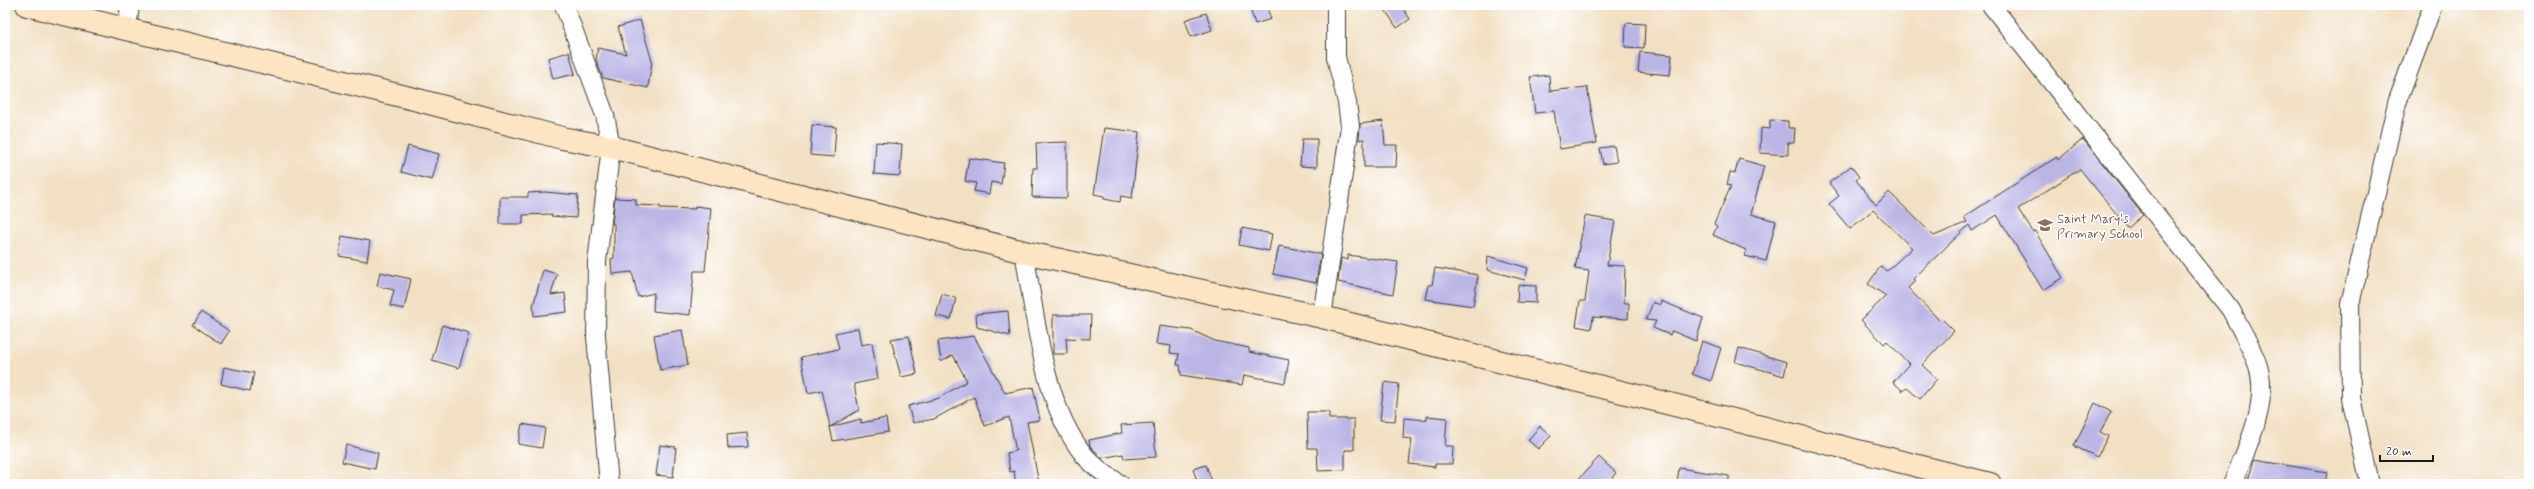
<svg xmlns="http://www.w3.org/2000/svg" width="2534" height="489" font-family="Mynerve,sans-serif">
<rect width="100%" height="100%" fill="#fff"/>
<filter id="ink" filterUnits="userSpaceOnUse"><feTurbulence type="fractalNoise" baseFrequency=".025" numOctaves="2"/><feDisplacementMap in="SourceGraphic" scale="8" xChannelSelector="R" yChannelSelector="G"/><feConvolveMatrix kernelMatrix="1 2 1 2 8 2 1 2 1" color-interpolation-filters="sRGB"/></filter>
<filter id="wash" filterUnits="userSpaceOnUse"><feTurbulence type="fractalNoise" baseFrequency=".012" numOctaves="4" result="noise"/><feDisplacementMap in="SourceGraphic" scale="16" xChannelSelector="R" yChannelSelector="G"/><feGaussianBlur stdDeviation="0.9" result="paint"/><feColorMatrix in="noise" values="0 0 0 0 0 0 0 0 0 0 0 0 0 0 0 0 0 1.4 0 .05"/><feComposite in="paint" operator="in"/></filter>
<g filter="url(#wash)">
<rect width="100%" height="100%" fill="#f2e0c4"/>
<g id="blocks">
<g fill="#bbb5e6">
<path d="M 1249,5 L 1266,5 L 1271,19 L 1255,24 Z"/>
<path d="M 1382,5 L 1401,5 L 1410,19 L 1397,28 Z"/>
<path d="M 1206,13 L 1212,30 L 1191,37 L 1185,20 Z"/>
<path d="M 640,20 L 652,61 L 648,88 L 603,78 L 596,60 L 598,48 L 626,54 L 618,27 Z"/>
<path d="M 1626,23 L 1645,24 L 1644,48 L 1625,47 Z"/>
<path d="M 569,52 L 575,74 L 553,79 L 548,58 Z"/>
<path d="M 1640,52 L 1672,55 L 1670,75 L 1638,72 Z"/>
<path d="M 1549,75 L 1550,91 L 1587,87 L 1597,143 L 1560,149 L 1554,111 L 1535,113 L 1530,77 Z"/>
<path d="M 1770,120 L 1788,121 L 1788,128 L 1795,128 L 1794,143 L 1788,143 L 1788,155 L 1760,153 L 1761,128 L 1770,129 Z"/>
<path d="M 1383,121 L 1385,145 L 1397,145 L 1396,167 L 1364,167 L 1364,139 L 1359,140 L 1360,124 Z"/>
<path d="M 812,125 L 836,127 L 834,157 L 810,155 Z"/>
<path d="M 1104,128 L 1139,132 L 1132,198 L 1121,196 L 1120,202 L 1104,199 L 1104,196 L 1094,194 Z"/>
<path d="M 1302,139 L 1317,139 L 1317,167 L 1300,166 Z"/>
<path d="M 2083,139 L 2143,215 L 2128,228 L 2080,169 L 2018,209 L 2033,232 L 2035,231 L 2063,278 L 2043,290 L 1997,215 L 1972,231 L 1969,225 L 1913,279 L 1915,281 L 1908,288 L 1940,321 L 1942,319 L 1954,331 L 1922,365 L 1937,379 L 1920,399 L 1907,388 L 1903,391 L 1893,382 L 1909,364 L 1887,341 L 1884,344 L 1861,320 L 1886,296 L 1868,284 L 1880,267 L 1887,271 L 1912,248 L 1873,210 L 1850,229 L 1829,204 L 1839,196 L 1829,183 L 1851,166 L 1859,177 L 1856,180 L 1876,205 L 1889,192 L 1934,236 L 1967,222 L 1964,217 L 2057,157 L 2058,160 Z"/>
<path d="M 876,142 L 902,144 L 900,176 L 874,174 Z"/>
<path d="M 1067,142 L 1067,198 L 1032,197 L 1033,168 L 1037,168 L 1036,143 Z"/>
<path d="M 408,146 L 439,154 L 432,180 L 401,172 Z"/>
<path d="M 1614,146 L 1617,162 L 1603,164 L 1600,148 Z"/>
<path d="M 969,158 L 1004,163 L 1001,184 L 991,182 L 989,194 L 974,191 L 976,183 L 965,181 Z"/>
<path d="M 1739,159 L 1764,166 L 1751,214 L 1776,221 L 1766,261 L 1745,256 L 1746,250 L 1713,235 L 1717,226 L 1714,224 L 1731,186 L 1727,185 L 1730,172 L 1735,173 Z"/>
<path d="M 545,192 L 578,195 L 576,218 L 551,216 L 552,214 L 523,215 L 523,224 L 500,224 L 500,197 L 528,197 L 528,193 Z"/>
<path d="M 615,198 L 636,199 L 636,205 L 660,206 L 660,208 L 695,209 L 695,206 L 711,208 L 705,271 L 694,271 L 690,315 L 653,311 L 654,293 L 638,297 L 632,272 L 612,274 L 611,259 L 614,258 L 614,224 L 612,224 Z"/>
<path d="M 1585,216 L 1615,221 L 1607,265 L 1625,266 L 1624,303 L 1629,303 L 1628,319 L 1593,317 L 1591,329 L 1576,326 L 1580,301 L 1585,301 L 1589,271 L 1575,269 Z"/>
<path d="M 1242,228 L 1272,234 L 1269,251 L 1239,245 Z"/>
<path d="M 342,236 L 370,241 L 367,261 L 339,256 Z"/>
<path d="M 1279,246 L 1321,254 L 1316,283 L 1273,274 Z"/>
<path d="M 1348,255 L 1398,262 L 1393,294 L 1338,282 L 1341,258 L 1348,260 Z"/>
<path d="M 1488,256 L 1528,268 L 1525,280 L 1487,270 Z"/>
<path d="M 1435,268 L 1478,275 L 1473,306 L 1425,299 L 1428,285 L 1432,285 Z"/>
<path d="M 543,270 L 557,274 L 551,295 L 565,293 L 567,312 L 534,316 L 533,306 Z"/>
<path d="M 380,272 L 411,279 L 404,309 L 390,306 L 394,290 L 377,286 Z"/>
<path d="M 1518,285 L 1536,286 L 1536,303 L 1517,302 Z"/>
<path d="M 942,294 L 956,298 L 951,319 L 936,316 Z"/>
<path d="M 1661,301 L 1703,318 L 1696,341 L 1672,331 L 1670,335 L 1653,328 L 1656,321 L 1646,320 L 1653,302 L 1660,305 Z"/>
<path d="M 1008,311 L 1010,336 L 977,327 L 976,314 Z"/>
<path d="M 201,312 L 229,331 L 221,344 L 193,325 Z"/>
<path d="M 1053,315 L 1091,315 L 1090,339 L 1066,338 L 1067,354 L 1053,354 Z"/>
<path d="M 442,325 L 469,333 L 459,368 L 432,360 Z"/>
<path d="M 1159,326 L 1191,330 L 1215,341 L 1249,348 L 1249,352 L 1289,360 L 1285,383 L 1244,375 L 1242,385 L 1181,375 L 1180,365 L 1177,365 L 1179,354 L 1170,353 L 1171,346 L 1156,344 Z"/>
<path d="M 858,328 L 861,345 L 872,343 L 878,379 L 854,384 L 859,410 L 830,427 L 861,419 L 861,423 L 886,418 L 888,432 L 833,441 L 822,390 L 808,393 L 801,357 L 839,349 L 835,333 Z"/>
<path d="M 682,330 L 688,365 L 660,370 L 654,335 Z"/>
<path d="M 909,336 L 917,374 L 901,377 L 891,339 Z"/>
<path d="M 974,336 L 1005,393 L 1033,387 L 1040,420 L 1027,422 L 1039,484 L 1016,484 L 1014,471 L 1010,472 L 1007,453 L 1016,451 L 1009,417 L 985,426 L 974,397 L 934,419 L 913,423 L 908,406 L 939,398 L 967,381 L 953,355 L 941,362 L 938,341 Z"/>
<path d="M 1702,341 L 1721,348 L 1711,381 L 1692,374 Z"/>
<path d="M 1739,348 L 1787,362 L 1784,376 L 1735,362 Z"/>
<path d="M 224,367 L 254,373 L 250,391 L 221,384 Z"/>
<path d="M 1384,382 L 1399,384 L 1395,421 L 1380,420 Z"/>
<path d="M 2095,403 L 2111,412 L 2100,432 L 2108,436 L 2097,457 L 2074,446 Z"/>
<path d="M 1307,412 L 1329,412 L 1329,419 L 1354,419 L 1354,450 L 1345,450 L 1345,470 L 1318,471 L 1317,448 L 1308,448 Z"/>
<path d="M 1427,416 L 1447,418 L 1445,446 L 1453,446 L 1452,464 L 1435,464 L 1435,467 L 1409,464 L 1412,439 L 1403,438 L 1404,418 L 1427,420 Z"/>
<path d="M 1153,423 L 1156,457 L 1124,459 L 1123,454 L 1102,458 L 1090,446 L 1089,440 L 1122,433 L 1121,425 Z"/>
<path d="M 522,424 L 545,428 L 542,448 L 518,444 Z"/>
<path d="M 1540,426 L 1551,436 L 1538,449 L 1528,440 Z"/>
<path d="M 747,433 L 748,447 L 728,448 L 727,435 Z"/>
<path d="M 346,445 L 378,453 L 375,469 L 342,462 Z"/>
<path d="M 660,445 L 676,447 L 673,477 L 656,475 Z"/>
<path d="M 1599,457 L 1616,473 L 1606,484 L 1574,484 Z"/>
<path d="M 2254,460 L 2327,472 L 2325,484 L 2247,484 Z"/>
<path d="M 1206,465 L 1213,484 L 1198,484 L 1193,469 Z"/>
<path d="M 1679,468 L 1729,476 L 1729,484 L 1677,484 Z"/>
</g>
</g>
</g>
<g filter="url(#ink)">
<use href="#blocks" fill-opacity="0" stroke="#3c3935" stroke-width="1"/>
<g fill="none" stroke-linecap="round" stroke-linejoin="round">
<defs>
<g id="minor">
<path d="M 564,5 L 605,115 L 611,147 L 597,262 L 596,336 L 609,484"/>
<path d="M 1991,5 L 2231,310 C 2240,328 2251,346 2258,366 C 2270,403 2246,451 2232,484"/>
<path d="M 127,29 L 130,5"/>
<path d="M 1024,252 C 1036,317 1042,402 1084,455 C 1094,467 1107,476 1120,484"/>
<path d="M 1322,317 L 1350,126 L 1347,102 L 1336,57 L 1336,5"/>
<path d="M 2370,484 L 2351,398 L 2350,304 L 2397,103 L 2433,5"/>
</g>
<path id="secondary" d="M 27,5 L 414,99 L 562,138 L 611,147 L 1024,252 L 1322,317 L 1990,484"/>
</defs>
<use href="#minor" stroke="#3c3935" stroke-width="20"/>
<use href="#secondary" stroke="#3c3935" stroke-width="24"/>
<use href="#minor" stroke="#fff" stroke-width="18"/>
<use href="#secondary" stroke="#fde5c4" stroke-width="22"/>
</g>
</g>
<defs>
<symbol id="school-bare" viewBox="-9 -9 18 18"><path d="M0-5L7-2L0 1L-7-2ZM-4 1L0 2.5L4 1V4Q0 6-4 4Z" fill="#8d6e63" stroke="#fff" stroke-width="2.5" paint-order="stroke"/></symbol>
</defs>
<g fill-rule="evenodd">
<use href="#school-bare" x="2034" y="214" width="22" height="22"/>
</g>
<g text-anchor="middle" stroke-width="3" stroke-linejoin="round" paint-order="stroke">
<g font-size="13" fill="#785e54" stroke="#fff" text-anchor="start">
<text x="2057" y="223">Saint Mary's<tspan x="2057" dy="15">Primary School</tspan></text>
</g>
</g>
<rect width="2534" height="489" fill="none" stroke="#fff" stroke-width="20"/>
<path d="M2380 455v6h53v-6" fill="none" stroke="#1c1c1c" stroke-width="2"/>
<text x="2386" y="455" font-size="12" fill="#1c1c1c" stroke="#ffffff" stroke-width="3" paint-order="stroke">20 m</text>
</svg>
